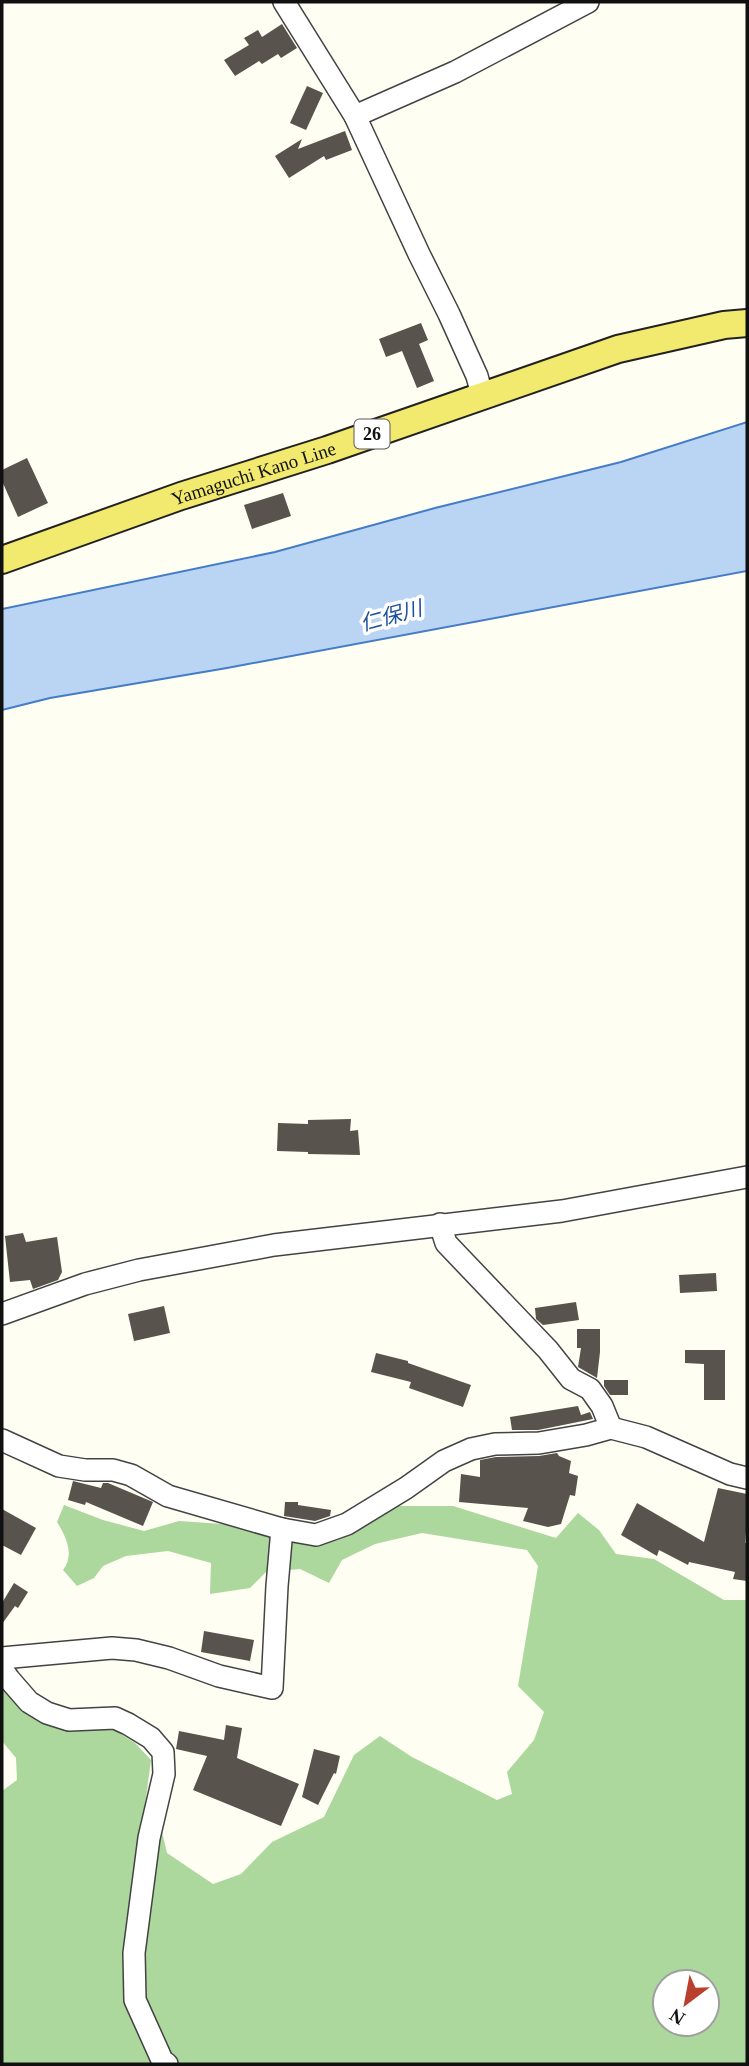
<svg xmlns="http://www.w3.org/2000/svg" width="749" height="2066" font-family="'Times New Roman','Noto Sans JP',serif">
<rect width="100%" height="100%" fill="#fefef3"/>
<path fill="#add89d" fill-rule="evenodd" d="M 64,1505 L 103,1520 L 144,1531 L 179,1521 L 237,1525 L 314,1545 L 338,1540 L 398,1506 L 453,1506 L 556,1538 L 578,1513 L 599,1530 L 616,1554 L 654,1559 L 724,1600 L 747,1600 L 747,2064 L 2,2064 L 2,1791 L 17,1780 L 16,1758 L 2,1741 L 2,1683 L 110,1727 L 135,1743 L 151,1760 L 144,1813 L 162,1832 L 167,1853 L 213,1884 L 241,1874 L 272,1842 L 324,1817 L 354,1755 L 380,1736 L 412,1757 L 497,1800 L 512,1794 L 507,1772 L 534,1740 L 544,1712 L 518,1686 L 538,1566 L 527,1550 L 422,1533 L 375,1544 L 342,1560 L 329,1583 L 300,1569 L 266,1572 L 250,1588 L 210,1594 L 211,1563 L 168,1551 L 126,1556 L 103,1566 L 94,1578 L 77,1586 L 63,1570 C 75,1554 66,1537 57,1522 ZM 665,1982 L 707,1982 L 707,2024 L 665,2024 Z"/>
<path fill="#bad4f4" stroke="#447cc7" stroke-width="2" d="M 747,422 L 747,571 L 227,668 L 50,698 L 2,710 L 2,609 L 275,552 L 435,508 L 621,462 Z"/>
<g fill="#58534c">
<path d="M 282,24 L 297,48 L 281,58 L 278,54 L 262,64 L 259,61 L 235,76 L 224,60 L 249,45 L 244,38 L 258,30 L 262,37 Z"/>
<path d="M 307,86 L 323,93 L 306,130 L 290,123 Z"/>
<path d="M 345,131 L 352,150 L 326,160 L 324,156 L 289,178 L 275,156 L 302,139 L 298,149 Z"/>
<path d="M 421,323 L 428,340 L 419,344 L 434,381 L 417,388 L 402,351 L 386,357 L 379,339 Z"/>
<path d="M 27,458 L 48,503 L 18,517 L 2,481 L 2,470 Z"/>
<path d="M 283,493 L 291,516 L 252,529 L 244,505 Z"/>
<path d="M 351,1119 L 350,1131 L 358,1130 L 360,1155 L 308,1154 L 308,1152 L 277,1151 L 278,1123 L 308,1124 L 308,1120 Z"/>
<path d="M 23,1233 L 26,1242 L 57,1237 L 62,1272 L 58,1280 L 33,1289 L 30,1280 L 10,1282 L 5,1236 Z"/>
<path d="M 716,1273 L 717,1291 L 680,1293 L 679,1275 Z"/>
<path d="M 576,1302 L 579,1320 L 543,1325 L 536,1319 L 535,1308 Z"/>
<path d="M 164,1306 L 170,1333 L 134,1341 L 128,1314 Z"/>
<path d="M 577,1329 L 600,1329 L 600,1352 L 597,1378 L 578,1367 L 581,1348 L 577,1348 Z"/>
<path d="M 685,1350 L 725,1350 L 725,1400 L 704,1400 L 704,1364 L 685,1363 Z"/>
<path d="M 376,1353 L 408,1361 L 408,1363 L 471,1385 L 463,1407 L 409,1388 L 411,1382 L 371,1372 Z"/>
<path d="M 604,1380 L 628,1380 L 628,1395 L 610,1395 L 604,1386 Z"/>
<path d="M 578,1406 L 581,1415 L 590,1412 L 593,1419 L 538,1430 L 512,1430 L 510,1417 Z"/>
<path d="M 557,1453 L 559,1456 L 571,1461 L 569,1473 L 578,1476 L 575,1496 L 570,1495 L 561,1524 L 548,1527 L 523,1521 L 528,1508 L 459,1502 L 461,1474 L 480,1477 L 480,1460 L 496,1457 L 539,1456 Z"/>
<path d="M 73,1481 L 101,1488 L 103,1483 L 108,1483 L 153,1502 L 143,1526 L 86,1502 L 85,1505 L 68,1500 Z"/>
<path d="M 718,1488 L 747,1494 L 747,1521 L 745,1543 L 747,1543 L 747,1581 L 733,1579 L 735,1572 L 689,1562 L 688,1565 L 659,1550 L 657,1556 L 621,1535 L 637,1503 L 704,1542 Z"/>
<path d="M 285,1502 L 298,1502 L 298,1505 L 331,1510 L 330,1516 L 315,1521 L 284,1516 Z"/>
<path d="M 2,1509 L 36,1528 L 21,1555 L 2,1545 Z"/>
<path d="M 14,1583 L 28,1592 L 18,1608 L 15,1606 L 2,1624 L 2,1603 Z"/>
<path d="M 204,1631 L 254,1640 L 250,1661 L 201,1652 Z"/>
<path d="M 226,1725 L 242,1728 L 237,1758 L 299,1784 L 281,1826 L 193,1790 L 207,1756 L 176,1749 L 179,1731 L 224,1740 Z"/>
<path d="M 314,1749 L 340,1756 L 336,1774 L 334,1773 L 318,1805 L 302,1797 Z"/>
</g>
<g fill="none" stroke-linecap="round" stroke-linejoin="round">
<defs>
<g id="minor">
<path d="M 284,2 L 355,116 L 419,254 L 449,314 L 477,376 L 482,395"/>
<path d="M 355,116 L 455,72 L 588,2"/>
<path d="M 440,1224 L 446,1243 L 548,1350 L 571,1379 L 590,1389 L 602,1406 L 611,1428"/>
<path d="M 2,1314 L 85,1284 L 139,1270 L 274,1245 L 562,1211 L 747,1177"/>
<path d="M 2,1440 L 59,1466 L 85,1470 L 113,1470 L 131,1475 L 168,1496 L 282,1529 L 316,1535 L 347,1524 L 406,1488 L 444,1461 L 471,1449 L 495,1444 L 539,1443 L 586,1435 L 611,1428 L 646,1437 L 730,1474 L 747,1478"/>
<path d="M 2,1658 L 112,1648 L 136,1650 L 169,1658 L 219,1676 L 272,1688 L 277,1586 L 282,1529"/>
<path d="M 2,1669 L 9,1679 L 29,1702 L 47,1713 L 69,1720 L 115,1718 L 128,1724 L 151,1738 L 163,1752 L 164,1774 L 149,1838 L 134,1953 L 135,2000 L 162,2060 L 167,2064"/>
</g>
<g id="major">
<path id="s1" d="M 2,560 L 181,496 L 327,450 L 618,349 L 724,325 L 747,323"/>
</g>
</defs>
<use href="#minor" stroke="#434343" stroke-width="24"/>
<use href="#major" stroke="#212121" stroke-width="30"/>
<use href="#minor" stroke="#fff" stroke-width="21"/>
<use href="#major" stroke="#f2e96f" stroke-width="26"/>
</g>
<g text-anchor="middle" stroke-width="7" stroke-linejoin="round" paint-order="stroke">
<rect fill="#fff" stroke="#585858" stroke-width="2" x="354.5" y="419.5" width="35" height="29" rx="5"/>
<g font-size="18" font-weight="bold" fill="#101010">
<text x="372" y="440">26</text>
</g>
<g font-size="19" fill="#101010" stroke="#fff">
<text dy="7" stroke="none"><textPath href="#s1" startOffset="266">Yamaguchi Kano Line</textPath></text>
</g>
<g font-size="21" font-style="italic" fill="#1e4f9d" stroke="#fff">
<text transform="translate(391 616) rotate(-15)" y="7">仁保川</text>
</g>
</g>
<rect width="749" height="2066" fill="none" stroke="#101010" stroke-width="7"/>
<g transform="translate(686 2003) rotate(212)"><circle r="33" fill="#ffffff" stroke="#9f9f9f" stroke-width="2"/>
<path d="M0-5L12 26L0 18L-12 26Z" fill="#ba3f2d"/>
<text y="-10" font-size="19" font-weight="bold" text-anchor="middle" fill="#101010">N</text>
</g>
</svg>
